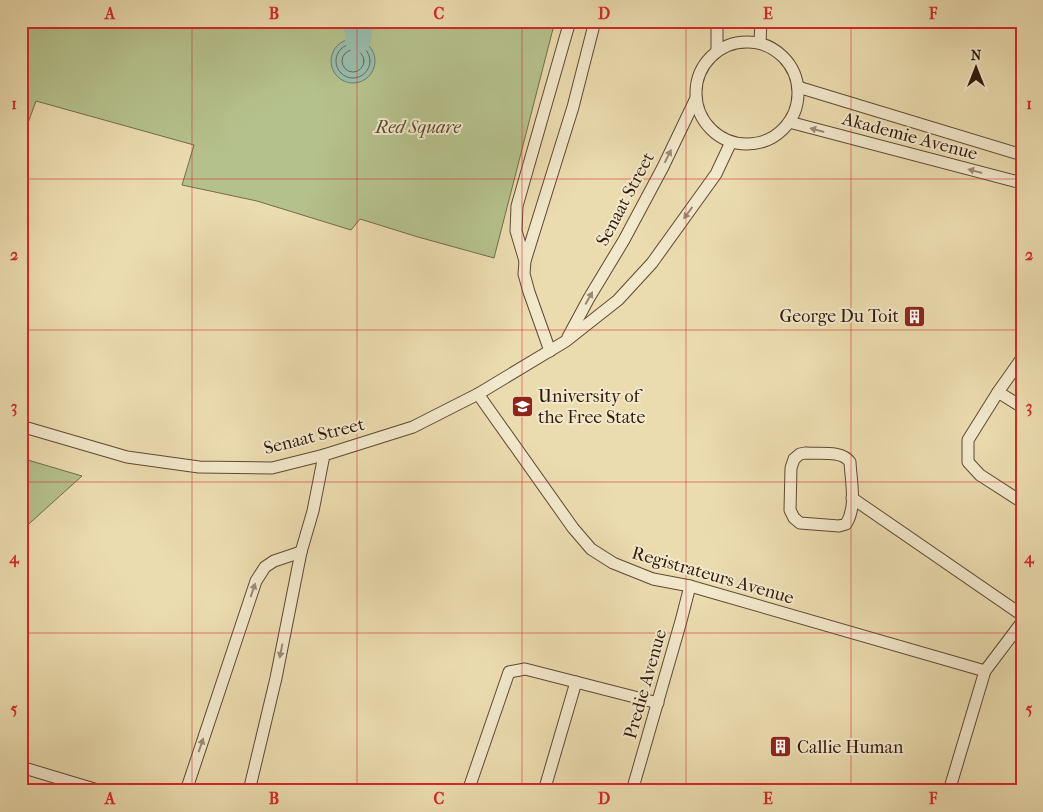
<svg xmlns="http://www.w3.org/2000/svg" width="1043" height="812" font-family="'IM FELL French Canon',serif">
<rect width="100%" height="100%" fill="#ebdcaf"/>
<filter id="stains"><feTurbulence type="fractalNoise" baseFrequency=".004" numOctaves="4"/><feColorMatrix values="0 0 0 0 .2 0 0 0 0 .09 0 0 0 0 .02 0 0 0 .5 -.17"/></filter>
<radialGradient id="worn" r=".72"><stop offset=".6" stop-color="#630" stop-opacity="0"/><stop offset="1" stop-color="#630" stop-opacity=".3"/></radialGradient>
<g fill="#b5c18c" stroke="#726c4a">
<path d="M 21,21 L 555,21 L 494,258 L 418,237 L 360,219 L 351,230 L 257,201 L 182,185 L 194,145 L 36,101 L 21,142 Z"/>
<path d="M 21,458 L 82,476 L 21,531 Z"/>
</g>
<circle fill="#98bcab" stroke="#6e7a6a" cx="353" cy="61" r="22"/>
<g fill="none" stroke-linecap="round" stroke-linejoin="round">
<g stroke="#646a5a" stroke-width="1">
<circle cx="353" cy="61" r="17"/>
<circle cx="353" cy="61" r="11"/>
</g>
<path stroke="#98bcab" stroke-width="26" d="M 354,21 L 359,31 L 358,40"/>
<defs>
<g id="lane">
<circle cx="747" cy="93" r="51"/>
<path d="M 760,43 L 761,21"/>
<path d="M 717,51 L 717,21"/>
<path d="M 798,87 L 1022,155"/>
<path d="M 789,122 L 1022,183"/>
<path d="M 525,261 L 516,231 L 517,206 L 570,21"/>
<path d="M 568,337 L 589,298 L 624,240 L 663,167 L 696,98"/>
<path d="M 550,351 L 529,292 L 524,274 L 525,261 L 573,107 L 595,21"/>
<path d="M 1022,358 L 998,392 L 968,440 L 968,462 L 980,475 L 1022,502"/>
<path d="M 998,392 L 1022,407"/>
<path d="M 478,394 L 573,528 L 591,549 L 613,563 L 653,579 L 690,586 L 985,671"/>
<path d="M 21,426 L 31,429 L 127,457 L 199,467 L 272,468 L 324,455 L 413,427 L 478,394 L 566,341 L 618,300 L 652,263 L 716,174 L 731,142"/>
<path d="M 805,453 C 819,454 842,450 850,462 C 851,482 857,507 846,524 L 839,526 L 800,523 L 794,518 L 790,510 L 791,468 L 794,459 L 800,454 Z"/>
<path d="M 852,498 L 1022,615"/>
<path d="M 21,767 L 101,791"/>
<path d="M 186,791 L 256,581 L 265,567 L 274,561 L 301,552"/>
<path d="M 249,791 L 276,678 L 301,552 L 313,511 L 324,455"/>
<path d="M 468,791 L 509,672 L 525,669 L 658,703"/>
<path d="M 544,791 L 576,682"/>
<path d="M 632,791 L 681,621 L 690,586"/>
<path d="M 949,791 L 985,671 L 1022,622"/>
</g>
</defs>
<use href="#lane" stroke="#5e4932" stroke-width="13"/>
<use href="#lane" stroke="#f2e8cb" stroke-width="11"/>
</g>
<defs><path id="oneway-solid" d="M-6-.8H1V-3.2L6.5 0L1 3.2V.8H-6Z" transform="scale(1.25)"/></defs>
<g fill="#9a8a74">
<use href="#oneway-solid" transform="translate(817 130) rotate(-165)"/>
<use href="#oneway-solid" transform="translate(668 156) rotate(-64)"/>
<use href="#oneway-solid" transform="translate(975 171) rotate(-165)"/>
<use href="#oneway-solid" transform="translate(688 213) rotate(126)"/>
<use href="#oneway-solid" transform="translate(589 298) rotate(-61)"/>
<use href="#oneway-solid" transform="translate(253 590) rotate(-71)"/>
<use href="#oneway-solid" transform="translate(281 651) rotate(101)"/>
<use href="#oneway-solid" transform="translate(201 745) rotate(-71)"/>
</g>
<path fill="none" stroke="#d62828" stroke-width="1" stroke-opacity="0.55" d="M 192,21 L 192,791M 357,21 L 357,791M 522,21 L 522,791M 686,21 L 686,791M 851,21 L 851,791M 21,179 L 1022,179M 21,330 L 1022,330M 21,482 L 1022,482M 21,633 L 1022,633"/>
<defs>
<symbol id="building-square" viewBox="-11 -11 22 22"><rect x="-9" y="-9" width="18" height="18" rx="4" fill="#8f2418" stroke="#f2e8cb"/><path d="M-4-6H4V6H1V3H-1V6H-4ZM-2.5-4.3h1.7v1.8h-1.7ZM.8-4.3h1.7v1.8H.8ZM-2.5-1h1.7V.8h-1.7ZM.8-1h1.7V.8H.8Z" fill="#fff"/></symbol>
<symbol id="university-square" viewBox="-11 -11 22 22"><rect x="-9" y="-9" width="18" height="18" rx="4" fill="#8f2418" stroke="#f2e8cb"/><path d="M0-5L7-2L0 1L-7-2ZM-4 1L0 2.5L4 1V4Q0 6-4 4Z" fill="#fff"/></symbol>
</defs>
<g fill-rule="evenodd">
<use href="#building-square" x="902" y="304" width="25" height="25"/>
<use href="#university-square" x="510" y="394" width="25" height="25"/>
<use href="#building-square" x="768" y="734" width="25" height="25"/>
</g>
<g text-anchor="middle" stroke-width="4" stroke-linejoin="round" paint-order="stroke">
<g font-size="18" font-style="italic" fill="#574b30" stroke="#f2e8cb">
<text x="418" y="133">Red Square</text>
</g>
<g font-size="18" fill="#2f1809" stroke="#f2e8cb">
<text transform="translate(910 136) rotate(15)" y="6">Akademie Avenue</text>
<text transform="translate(625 199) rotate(-62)" y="6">Senaat Street</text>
<text transform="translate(314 436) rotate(-14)" y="6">Senaat Street</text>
<text transform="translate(713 575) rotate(16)" y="6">Registrateurs Avenue</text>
<text transform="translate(645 684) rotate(-74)" y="6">Predie Avenue</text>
</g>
<g font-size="18" fill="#2f1809" stroke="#f2e8cb" text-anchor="start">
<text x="899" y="322" text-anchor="end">George Du Toit</text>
<text x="538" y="402">University of<tspan x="538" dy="21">the Free State</tspan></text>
<text x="797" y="753">Callie Human</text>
</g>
</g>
<rect width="1043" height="812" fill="none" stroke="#ebdcaf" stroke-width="55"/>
<g transform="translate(976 68)" stroke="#f2e8cb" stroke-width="4" paint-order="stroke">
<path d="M0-4L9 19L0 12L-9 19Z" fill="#2f1809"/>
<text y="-8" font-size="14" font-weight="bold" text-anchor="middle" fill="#2f1809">N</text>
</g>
<rect x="28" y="28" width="988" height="756" fill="none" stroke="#d62828" stroke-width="2"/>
<g font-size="16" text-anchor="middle" font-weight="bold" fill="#d62828">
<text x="110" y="19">A</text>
<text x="274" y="19">B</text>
<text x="439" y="19">C</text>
<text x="604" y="19">D</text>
<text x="768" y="19">E</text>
<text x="933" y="19">F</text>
<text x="14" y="109">1</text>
<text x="1029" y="109">1</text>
<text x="14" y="260">2</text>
<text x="1029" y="260">2</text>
<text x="14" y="412">3</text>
<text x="1029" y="412">3</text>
<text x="14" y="563">4</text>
<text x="1029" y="563">4</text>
<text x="14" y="714">5</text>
<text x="1029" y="714">5</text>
<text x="110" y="804">A</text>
<text x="274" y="804">B</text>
<text x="439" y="804">C</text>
<text x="604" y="804">D</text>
<text x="768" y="804">E</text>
<text x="933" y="804">F</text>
</g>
<rect width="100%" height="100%" filter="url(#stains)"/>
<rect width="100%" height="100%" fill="url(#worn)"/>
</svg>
